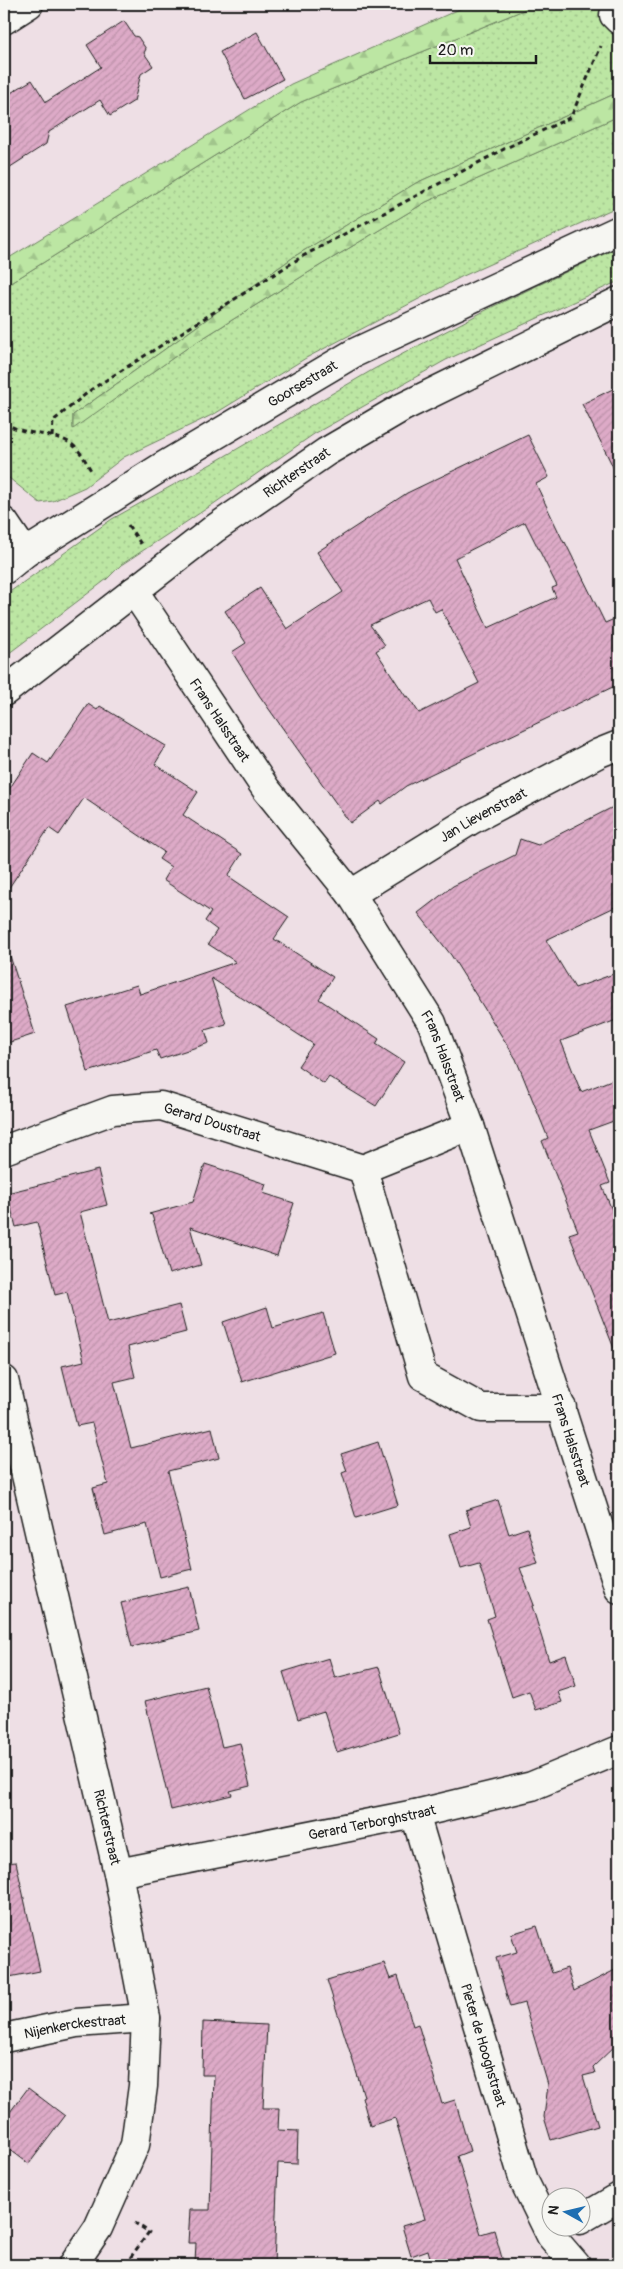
<svg xmlns="http://www.w3.org/2000/svg" width="623" height="2269" font-family="Pangolin,sans-serif">
<defs>
<pattern id="grass-dots" width="8" height="8" patternUnits="userSpaceOnUse" patternTransform="scale(1.25)"><rect width="8" height="8" fill="#bce6a3"/><path d="M2 2h.1M6 6h.1" fill="none" stroke="#a1c58c" stroke-width="1.8" stroke-linecap="round"/></pattern>
<pattern id="forest-firs" width="22" height="20" patternUnits="userSpaceOnUse" patternTransform="scale(1.25)"><rect width="22" height="20" fill="#bce6a3"/><path d="M5 1l3.5 6h-7zM16 11l3.5 6h-7z" fill="#a1c58c"/></pattern>
<pattern id="building-hatch" width="6" height="6" patternUnits="userSpaceOnUse" patternTransform="scale(1.25)"><rect width="6" height="6" fill="#ddaac7"/><path d="M-1 1l2-2M0 6l6-6M5 7l2-2" fill="none" stroke="#bd92aa"/></pattern>
</defs>
<rect width="100%" height="100%" fill="#eedfe5"/>
<filter id="ink" filterUnits="userSpaceOnUse"><feTurbulence type="fractalNoise" baseFrequency=".02" numOctaves="2"/><feDisplacementMap in="SourceGraphic" scale="10" xChannelSelector="R" yChannelSelector="G"/><feConvolveMatrix kernelMatrix="1 2 1 2 8 2 1 2 1" color-interpolation-filters="sRGB"/></filter>
<g filter="url(#ink)">
<g fill="url(#grass-dots)" stroke="#6c8160">
<path d="M 538,4 L 604,4 L 617,35 L 619,36 L 619,92 L 416,183 L 295,256 L 73,415 L 73,428 L 187,348 L 306,274 L 426,202 L 619,116 L 619,206 L 461,277 L 306,358 L 216,413 L 124,457 L 85,487 L 53,501 L 40,503 L 4,474 L 4,287 L 301,102 Z"/>
<path d="M 619,247 L 619,281 L 446,360 L 314,434 L 212,505 L 121,565 L 107,579 L 4,657 L 4,596 L 112,519 L 220,459 L 374,369 L 494,306 Z"/>
</g>
<g fill="url(#forest-firs)" stroke="#6c8160">
<path d="M 471,4 L 538,4 L 301,102 L 4,287 L 4,261 L 291,84 Z"/>
<path d="M 619,92 L 619,116 L 426,202 L 306,274 L 187,348 L 73,429 L 73,415 L 295,256 L 416,183 Z"/>
</g>
<g fill="url(#building-hatch)" stroke="#1c1c1c" fill-rule="evenodd">
<path d="M 124,21 L 134,36 L 138,37 L 146,49 L 144,53 L 153,66 L 141,74 L 134,101 L 110,116 L 100,100 L 49,132 L 46,144 L 4,171 L 4,97 L 32,80 L 46,102 L 101,67 L 87,45 Z"/>
<path d="M 257,32 L 283,79 L 245,99 L 220,52 Z"/>
<path d="M 619,386 L 619,479 L 582,404 Z"/>
<path d="M 528,435 L 549,477 L 536,484 L 564,543 L 565,542 L 605,623 L 619,617 L 619,684 L 406,786 L 382,804 L 380,801 L 350,823 L 259,695 L 232,652 L 246,643 L 225,611 L 260,588 L 287,629 L 343,592 L 317,552 L 407,493 ZM 525,522 L 557,586 L 552,588 L 556,597 L 488,628 L 455,558 ZM 428,598 L 435,612 L 441,609 L 479,683 L 419,713 L 408,696 L 406,697 L 376,651 L 385,645 L 370,625 Z"/>
<path d="M 88,704 L 97,710 L 100,706 L 166,746 L 155,764 L 198,792 L 183,815 L 242,854 L 228,876 L 289,917 L 274,939 L 333,977 L 319,999 L 379,1039 L 376,1044 L 404,1062 L 376,1106 L 329,1077 L 324,1084 L 298,1066 L 313,1044 L 211,978 L 226,1024 L 205,1030 L 209,1043 L 160,1059 L 156,1050 L 88,1072 L 67,1007 L 137,985 L 140,994 L 236,962 L 208,944 L 217,930 L 205,921 L 211,912 L 163,880 L 171,867 L 159,859 L 164,852 L 84,798 L 59,835 L 49,828 L 4,895 L 4,797 L 33,753 L 48,763 Z"/>
<path d="M 619,804 L 619,905 L 546,940 L 575,988 L 619,972 L 619,1019 L 561,1041 L 581,1092 L 619,1077 L 619,1119 L 589,1130 L 610,1183 L 602,1186 L 619,1227 L 619,1355 L 617,1356 L 569,1234 L 578,1231 L 542,1141 L 548,1138 L 516,1059 L 451,955 L 418,913 L 453,886 L 515,855 L 520,839 L 538,845 Z"/>
<path d="M 10,956 L 35,1034 L 4,1044 L 4,957 Z"/>
<path d="M 205,1164 L 266,1184 L 263,1193 L 294,1203 L 277,1256 L 190,1227 L 201,1265 L 169,1274 L 152,1215 L 149,1214 L 193,1202 Z"/>
<path d="M 98,1170 L 107,1205 L 80,1212 L 108,1323 L 179,1305 L 186,1332 L 128,1347 L 135,1377 L 114,1382 L 131,1448 L 212,1428 L 219,1458 L 168,1471 L 192,1569 L 160,1577 L 147,1524 L 105,1535 L 93,1488 L 108,1484 L 92,1423 L 77,1426 L 62,1366 L 84,1361 L 67,1292 L 55,1295 L 37,1222 L 16,1227 L 7,1193 Z"/>
<path d="M 267,1307 L 273,1328 L 323,1313 L 335,1353 L 242,1382 L 223,1322 Z"/>
<path d="M 378,1442 L 398,1505 L 356,1518 L 342,1473 L 347,1471 L 341,1454 Z"/>
<path d="M 498,1500 L 509,1534 L 527,1528 L 538,1563 L 520,1568 L 534,1605 L 532,1606 L 549,1661 L 566,1655 L 576,1686 L 558,1692 L 562,1702 L 536,1710 L 529,1691 L 512,1697 L 487,1619 L 495,1616 L 479,1563 L 461,1568 L 450,1534 L 471,1527 L 466,1510 Z"/>
<path d="M 189,1587 L 199,1631 L 132,1647 L 121,1603 Z"/>
<path d="M 329,1658 L 335,1678 L 379,1667 L 399,1733 L 337,1752 L 324,1711 L 298,1719 L 283,1672 Z"/>
<path d="M 206,1686 L 222,1747 L 240,1743 L 250,1786 L 230,1791 L 232,1795 L 171,1810 L 145,1701 Z"/>
<path d="M 16,1862 L 40,1971 L 4,1978 L 4,1863 Z"/>
<path d="M 537,1926 L 552,1973 L 567,1968 L 574,1991 L 619,1968 L 619,2042 L 593,2067 L 595,2073 L 583,2076 L 598,2126 L 551,2140 L 544,2117 L 548,2085 L 524,2003 L 510,2007 L 496,1958 L 517,1952 L 511,1934 Z"/>
<path d="M 384,1963 L 390,1979 L 398,1976 L 413,2026 L 418,2024 L 442,2104 L 455,2100 L 470,2151 L 457,2156 L 481,2234 L 494,2230 L 504,2265 L 432,2265 L 428,2250 L 411,2256 L 402,2226 L 425,2219 L 395,2118 L 370,2126 L 362,2097 L 364,2096 L 327,1980 Z"/>
<path d="M 203,2022 L 267,2025 L 263,2108 L 279,2108 L 278,2130 L 298,2131 L 297,2164 L 278,2163 L 274,2265 L 195,2263 L 196,2243 L 188,2243 L 190,2210 L 210,2210 L 214,2075 L 202,2075 Z"/>
<path d="M 28,2088 L 65,2116 L 29,2164 L 4,2145 L 4,2120 Z"/>
</g>
<g fill="none" stroke-linecap="round" stroke-linejoin="round">
<defs>
<g id="minor">
<path d="M 614,15 L 619,20"/>
<path d="M 4,20 L 29,4"/>
<path d="M 4,522 L 25,553"/>
<path id="s1" d="M 134,591 L 266,789 L 351,894 L 432,1023 L 470,1126 L 619,1589"/>
<path id="s2" d="M 4,692 L 214,529 L 326,452 L 403,407 L 619,301"/>
<path id="s3" d="M 351,894 L 471,820 L 599,753 L 619,745"/>
<path id="s4" d="M 4,1150 L 113,1110 L 161,1106 L 363,1169 L 470,1126"/>
<path d="M 363,1169 L 423,1376 L 481,1408 L 562,1408"/>
<path id="s5" d="M 4,1380 L 118,1873 L 146,2018 L 143,2086 L 135,2145 L 98,2228 L 73,2265"/>
<path id="s6" d="M 415,1814 L 524,2181 L 551,2236 L 576,2265"/>
<path id="s7" d="M 118,1873 L 415,1814 L 532,1786 L 619,1750"/>
<path id="s8" d="M 4,2038 L 76,2023 L 146,2018"/>
<path d="M 580,2220 L 619,2197"/>
</g>
<g id="secondary">
<path id="s9" d="M 4,570 L 25,553 L 160,468 L 354,353 L 619,230"/>
</g>
</defs>
<use href="#minor" stroke="#1c1c1c" stroke-width="31"/>
<use href="#secondary" stroke="#1c1c1c" stroke-width="31"/>
<g stroke="#1c1c1c" stroke-width="3" stroke-dasharray="5 4" stroke-linecap="butt">
<path d="M 4,422 C 24,438 61,430 77,449 C 83,455 87,464 92,472"/>
<path d="M 52,437 L 53,421 L 92,389 L 303,256 L 506,148 L 571,117 L 601,46"/>
<path d="M 128,525 L 141,544"/>
<path d="M 125,2265 L 149,2232 L 135,2223"/>
</g>
<use href="#minor" stroke="#f6f6f2" stroke-width="28"/>
<use href="#secondary" stroke="#f6f6f2" stroke-width="28"/>
</g>
</g>
<g text-anchor="middle" stroke-width="4" stroke-linejoin="round" paint-order="stroke">
<g font-size="14" fill="#1c1c1c" stroke="#f6f6f2">
<text dy="5" stroke="none"><textPath href="#s9" startOffset="352">Goorsestraat</textPath></text>
<text dy="5" stroke="none"><textPath href="#s2" startOffset="366">Richterstraat</textPath></text>
<text dy="5" stroke="none"><textPath href="#s1" startOffset="155">Frans Halsstraat</textPath></text>
<text dy="5" stroke="none"><textPath href="#s3" startOffset="154">Jan Lievenstraat</textPath></text>
<text dy="5" stroke="none"><textPath href="#s1" startOffset="560">Frans Halsstraat</textPath></text>
<text dy="5" stroke="none"><textPath href="#s4" startOffset="218">Gerard Doustraat</textPath></text>
<text dy="5" stroke="none"><textPath href="#s1" startOffset="965">Frans Halsstraat</textPath></text>
<text dy="5" stroke="none"><textPath href="#s7" startOffset="259">Gerard Terborghstraat</textPath></text>
<text dy="5" stroke="none"><textPath href="#s5" startOffset="459">Richterstraat</textPath></text>
<text dy="5" stroke="none"><textPath href="#s8" startOffset="72">Nijenkerckestraat</textPath></text>
<text dy="5" stroke="none"><textPath href="#s6" startOffset="241">Pieter de Hooghstraat</textPath></text>
</g>
</g>
<rect width="623" height="2269" fill="none" stroke="#f6f6f2" stroke-width="20"/>
<rect x="10" y="10" width="603" height="2249" fill="none" stroke="#1c1c1c" stroke-width="2" filter="url(#ink)"/>
<g transform="translate(566 2212) rotate(278)"><circle r="24" fill="#f6f6f2" stroke="#9f9f9c"/>
<path d="M0-4L9 19L0 12L-9 19Z" fill="#1f6fb2"/>
<text y="-8" font-size="14" font-weight="bold" text-anchor="middle" fill="#1c1c1c">N</text>
</g>
<path d="M430 55v8h106v-8" fill="none" stroke="#1c1c1c" stroke-width="2.5"/>
<text x="438" y="55" font-size="15" fill="#1c1c1c" stroke="#f6f6f2" stroke-width="4" paint-order="stroke">20 m</text>
</svg>
